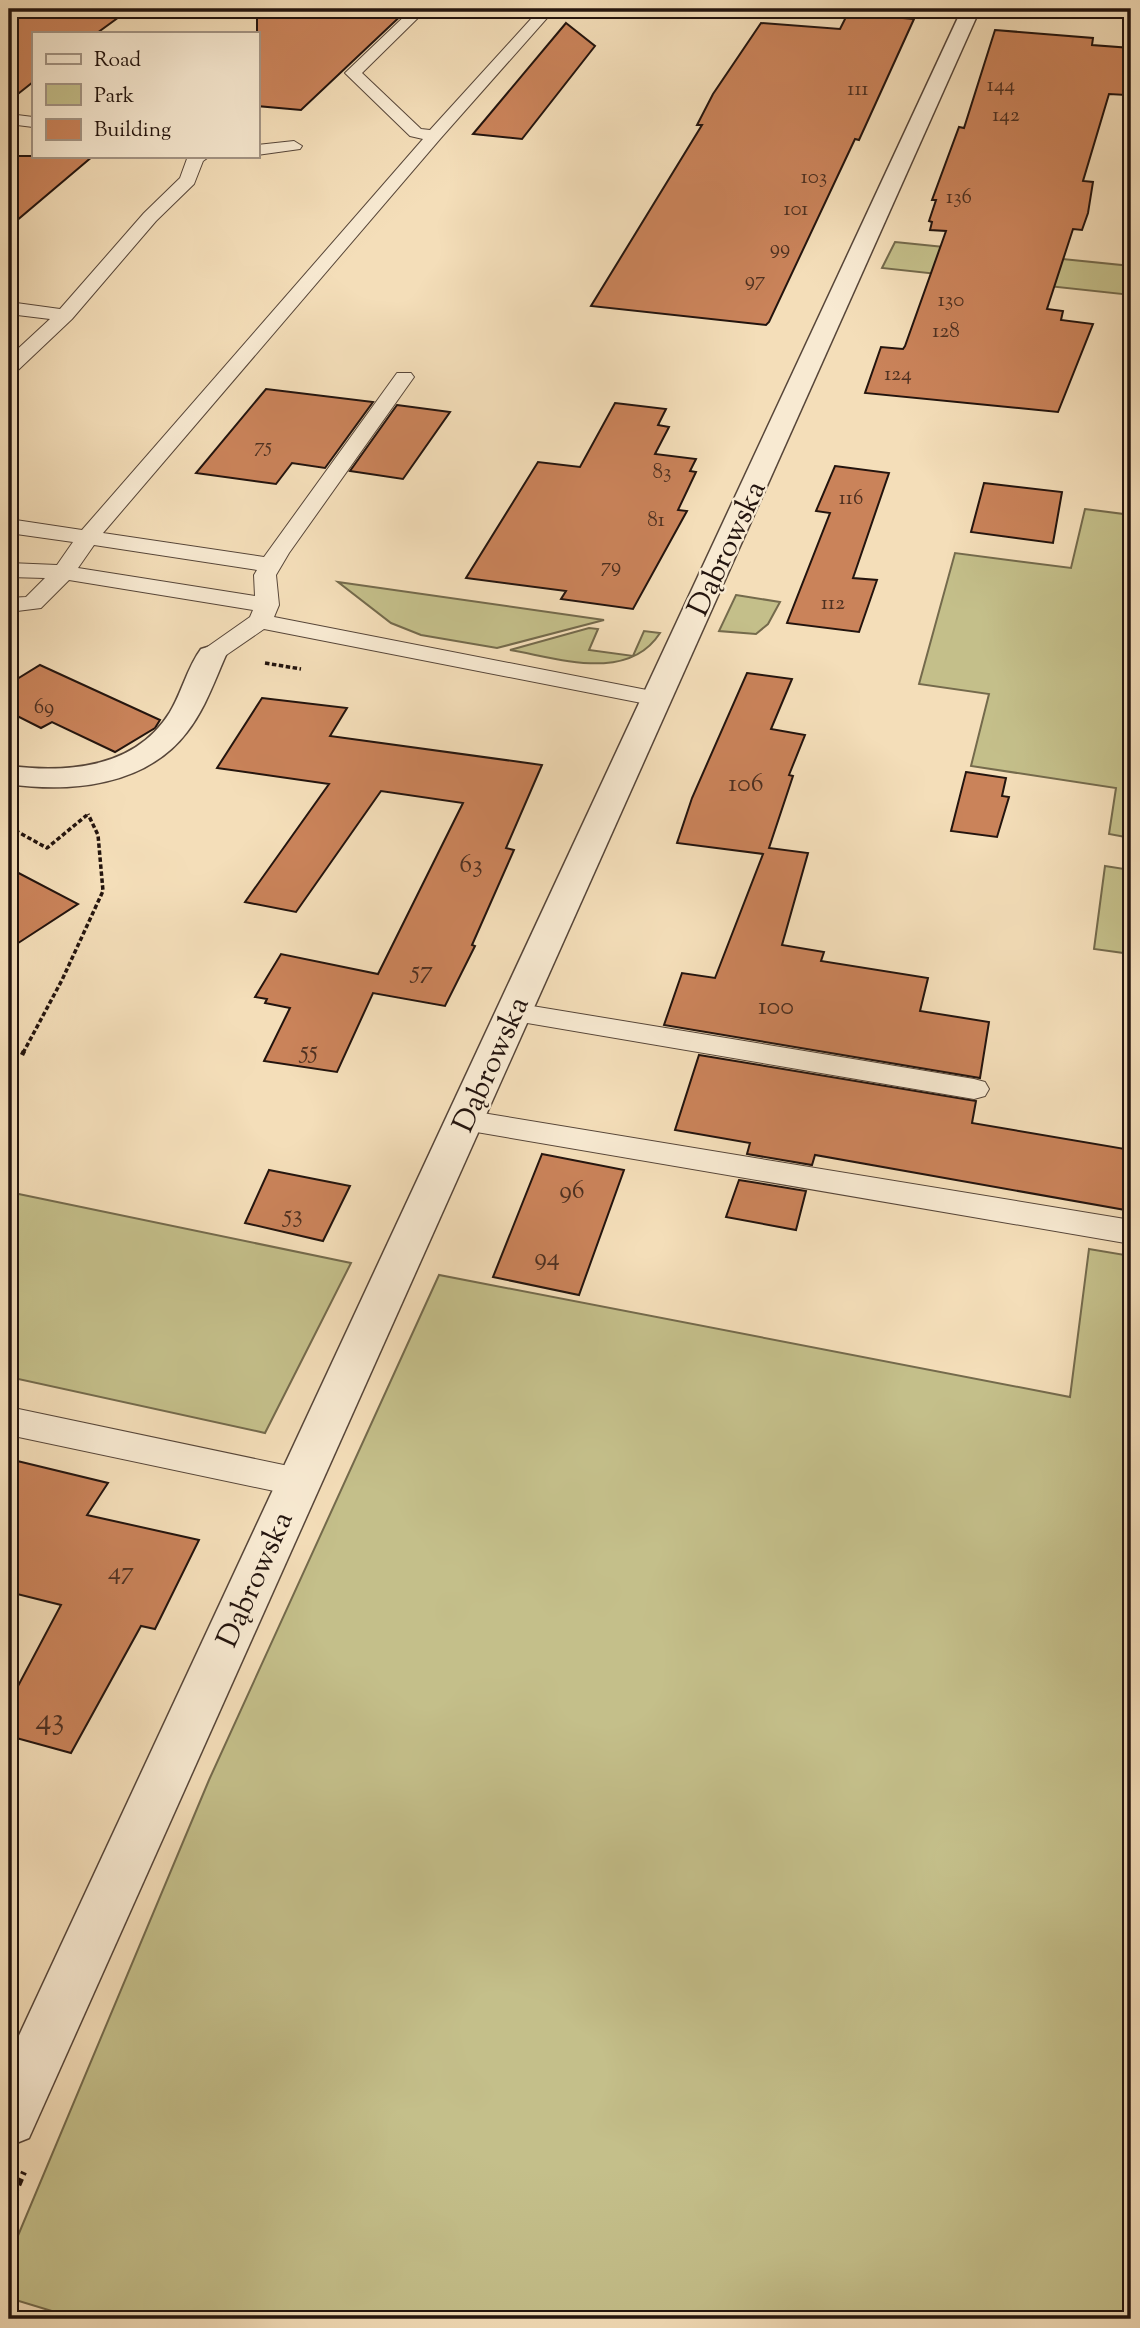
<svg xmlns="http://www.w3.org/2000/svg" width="1140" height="2328" font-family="'Sorts Mill Goudy',serif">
<rect width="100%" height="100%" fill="#f4deb9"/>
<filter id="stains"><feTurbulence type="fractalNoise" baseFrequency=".00286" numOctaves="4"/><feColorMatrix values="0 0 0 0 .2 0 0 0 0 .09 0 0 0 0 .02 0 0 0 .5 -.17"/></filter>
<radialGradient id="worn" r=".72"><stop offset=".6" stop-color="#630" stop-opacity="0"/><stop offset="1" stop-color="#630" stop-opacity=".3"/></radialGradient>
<g fill="#c4bf8a" stroke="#746a4c" stroke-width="2">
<path d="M 895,242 L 1131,266 L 1131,295 L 882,268 Z"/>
<path d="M 1085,509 L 1131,515 L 1131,838 L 1109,834 L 1116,788 L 971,766 L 989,694 L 919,684 L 955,553 L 1071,568 Z"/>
<path d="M 338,582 L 604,620 L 497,648 L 421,635 L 391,623 Z"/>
<path d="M 736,595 L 780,602 L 768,624 L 756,634 L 719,631 Z"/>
<path d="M 589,628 L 598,629 L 589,650 L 633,656 L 644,631 L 660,633 C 628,683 558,658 510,650 Z"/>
<path d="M 1105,866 L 1131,870 L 1131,954 L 1094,949 Z"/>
<path d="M 9,1192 L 351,1263 L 265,1433 L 9,1377 Z"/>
<path d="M 1089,1249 L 1131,1256 L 1131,2319 L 78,2319 L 9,2298 L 9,2257 L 209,1780 L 439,1275 L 1070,1397 Z"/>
</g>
<g fill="#ca835a" stroke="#23140e" stroke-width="2">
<path d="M 9,9 L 130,9 L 97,33 L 33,33 L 33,82 L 9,101 Z"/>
<path d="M 257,9 L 408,9 L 301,110 L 257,106 Z"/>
<path d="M 848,13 L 914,19 L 859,140 L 855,139 L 769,322 L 766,325 L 591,306 L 702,125 L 697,125 L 713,94 L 761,23 L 840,29 Z"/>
<path d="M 566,23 L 595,46 L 522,139 L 473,134 Z"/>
<path d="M 995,30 L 1093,38 L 1092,45 L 1131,48 L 1126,95 L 1109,94 L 1083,181 L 1093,182 L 1088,213 L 1082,230 L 1073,229 L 1047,309 L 1063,311 L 1061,320 L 1093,324 L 1058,412 L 865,393 L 881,347 L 903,349 L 905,346 L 946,231 L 930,230 L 932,222 L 929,221 L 936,200 L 932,200 L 959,127 L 964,128 Z"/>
<path d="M 9,156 L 93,156 L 9,227 Z"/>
<path d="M 266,389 L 373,402 L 325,468 L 292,463 L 276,484 L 196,473 Z"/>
<path d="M 615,403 L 666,409 L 658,425 L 669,427 L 655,454 L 696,459 L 690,471 L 696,472 L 678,510 L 687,511 L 633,609 L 561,599 L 566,591 L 466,578 L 538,462 L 580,467 Z"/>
<path d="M 397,405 L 450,412 L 403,479 L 350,471 Z"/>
<path d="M 835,466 L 889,473 L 853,578 L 877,580 L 859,632 L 787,623 L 830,513 L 816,511 Z"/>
<path d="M 984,483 L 1062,492 L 1053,543 L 971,532 Z"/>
<path d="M 40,665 L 160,720 L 155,728 L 115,752 L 52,722 L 41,728 L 9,712 L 9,684 Z"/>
<path d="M 747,673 L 792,679 L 771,729 L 805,735 L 789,775 L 793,776 L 769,848 L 808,853 L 782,945 L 824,952 L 821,961 L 928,978 L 920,1011 L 989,1022 L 980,1078 L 664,1025 L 682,973 L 715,978 L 763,854 L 677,843 L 692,798 Z"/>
<path d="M 262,698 L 347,708 L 330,736 L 542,765 L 506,848 L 514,850 L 472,945 L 475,946 L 445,1006 L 373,993 L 337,1072 L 264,1061 L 290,1008 L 265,1003 L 267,999 L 255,997 L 281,954 L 378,974 L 463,803 L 381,791 L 296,912 L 245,902 L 329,784 L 217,768 Z"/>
<path d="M 966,772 L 1006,778 L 1002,796 L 1009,797 L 997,837 L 951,831 Z"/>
<path d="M 9,868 L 78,904 L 9,949 Z"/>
<path d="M 699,1055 L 976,1101 L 972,1123 L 1131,1150 L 1131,1211 L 815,1155 L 812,1165 L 747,1154 L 750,1143 L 675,1130 Z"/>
<path d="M 542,1154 L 624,1170 L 579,1295 L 493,1277 Z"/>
<path d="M 269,1170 L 350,1186 L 323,1241 L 245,1223 Z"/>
<path d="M 739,1180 L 806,1191 L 796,1230 L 726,1217 Z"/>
<path d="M 9,1459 L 108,1483 L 87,1515 L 199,1540 L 155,1629 L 141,1626 L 71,1753 L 9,1736 L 9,1703 L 61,1605 L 9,1592 Z"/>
</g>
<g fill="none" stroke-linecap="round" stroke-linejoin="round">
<defs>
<g id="service">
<path d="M 412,9 L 427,9 L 362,73 L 421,129 L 430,130 L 540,9 L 555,9 L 440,139 L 103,533 L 264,557 L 397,373 L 411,373 L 414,377 L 289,553 L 276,575 L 279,605 L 274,617 L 657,692 L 666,694 L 669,699 L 666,704 L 657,706 L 264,629 L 219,660 L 211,662 L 203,660 L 199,655 L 203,650 L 250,617 L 253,610 L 69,580 L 41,608 L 9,612 L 9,598 L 26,597 L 45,578 L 9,577 L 9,563 L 57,565 L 73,542 L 9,533 L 9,519 L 82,530 L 423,139 L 410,136 L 345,73 ZM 94,545 L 257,570 L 254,575 L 255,596 L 78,568 Z"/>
<path d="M 9,114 L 33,117 L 33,127 L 9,124 Z"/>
<path d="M 294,141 L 302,146 L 300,149 L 257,155 L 257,145 Z"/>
<path d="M 188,156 L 210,156 L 203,161 L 194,184 L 156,221 L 72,319 L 16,372 L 9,374 L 9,357 L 50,319 L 9,314 L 9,302 L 60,309 L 144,213 L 180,178 Z"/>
<path d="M 514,1003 L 974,1079 L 985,1082 L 989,1089 L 985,1096 L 974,1099 L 504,1019 L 499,1012 L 504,1005 Z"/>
<path d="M 464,1110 L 1131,1220 L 1131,1244 L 453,1128 L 449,1121 L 453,1114 Z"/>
<path d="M 9,1407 L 298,1468 L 311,1472 L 316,1482 L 311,1492 L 298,1496 L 9,1435 Z"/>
</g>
<path id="minor" d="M 211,646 L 221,649 L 226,655 C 214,682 205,709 187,732 C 146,786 71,793 9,784 L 9,766 C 67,773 135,769 170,712 C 182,692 187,668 201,649 Z"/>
<path id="tertiary" d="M 962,9 L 980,9 L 29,2138 L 9,2146 L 9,2057 Z"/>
</defs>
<use href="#service" stroke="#574639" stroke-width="2"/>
<use href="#minor" stroke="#574639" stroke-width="3"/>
<use href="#tertiary" stroke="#574639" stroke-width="3"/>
<g stroke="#23140e" stroke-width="3.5" stroke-dasharray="4.5 2.5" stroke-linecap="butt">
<path d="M 265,663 L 301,669"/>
<path d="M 9,827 L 47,848 L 87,815"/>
<path d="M 23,1053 L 62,980 L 103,891 L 98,835 L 88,814"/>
</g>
<path stroke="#23140e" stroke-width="4.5" stroke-dasharray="5 3.5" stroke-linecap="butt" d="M 22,1055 L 24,1051"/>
<path stroke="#23140e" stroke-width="6" stroke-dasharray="7 4.5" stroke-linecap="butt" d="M 9,2206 L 24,2172"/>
<use href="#service" fill="#f8ead2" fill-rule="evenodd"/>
<use href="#minor" fill="#f8ead2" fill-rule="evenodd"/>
<use href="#tertiary" fill="#f8ead2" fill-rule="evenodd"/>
</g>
<g text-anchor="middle" stroke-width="5" stroke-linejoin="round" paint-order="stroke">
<g font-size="21" fill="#4d3021">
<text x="1001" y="91">144</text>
<text x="858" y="95">111</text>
<text x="1006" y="121">142</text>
<text x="814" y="183">103</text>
<text x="959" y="203">136</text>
<text x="796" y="215">101</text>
<text x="780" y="254">99</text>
<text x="755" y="286">97</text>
<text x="951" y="306">130</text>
<text x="946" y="337">128</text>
<text x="898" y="380">124</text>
<text x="263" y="452">75</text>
<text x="662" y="478">83</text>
<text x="851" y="504">116</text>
<text x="656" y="526">81</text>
<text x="611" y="572">79</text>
<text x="833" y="609">112</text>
<text x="44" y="713">69</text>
</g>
<g font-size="26" fill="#4d3021">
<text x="746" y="791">106</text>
<text x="471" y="872">63</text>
<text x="422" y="978">57</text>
<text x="776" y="1014">100</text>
<text x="309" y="1058">55</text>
<text x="572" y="1198">96</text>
<text x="293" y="1222">53</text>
<text x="547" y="1265">94</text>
<text x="121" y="1579">47</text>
</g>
<g font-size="30" fill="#23140e" stroke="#f8ead2">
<text transform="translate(726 548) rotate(-65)" y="10">Dąbrowska</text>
<text transform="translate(490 1064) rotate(-66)" y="10">Dąbrowska</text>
<text transform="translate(254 1579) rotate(-66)" y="10">Dąbrowska</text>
</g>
<g font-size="32" fill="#4d3021">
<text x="50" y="1729">43</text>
</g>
</g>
<rect width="1140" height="2328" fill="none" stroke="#f4deb9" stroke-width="35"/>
<rect x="10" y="10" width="1119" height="2307" fill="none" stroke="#23140e" stroke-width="3.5"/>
<rect x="18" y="18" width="1105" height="2293" fill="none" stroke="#23140e" stroke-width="2"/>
<rect x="32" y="32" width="228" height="126" fill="#f8ead2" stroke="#a39484" stroke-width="2"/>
<rect x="46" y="54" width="35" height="10" fill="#f8ead2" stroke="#a39484" stroke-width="2"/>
<text x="94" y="66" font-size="21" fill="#23140e">Road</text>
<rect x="46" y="84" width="35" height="21" fill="#c4bf8a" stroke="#a39484" stroke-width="2"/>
<text x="94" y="102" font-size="21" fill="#23140e">Park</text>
<rect x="46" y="119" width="35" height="21" fill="#ca835a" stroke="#a39484" stroke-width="2"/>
<text x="94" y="136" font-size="21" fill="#23140e">Building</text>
<rect width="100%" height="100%" filter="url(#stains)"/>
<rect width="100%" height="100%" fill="url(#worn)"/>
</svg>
